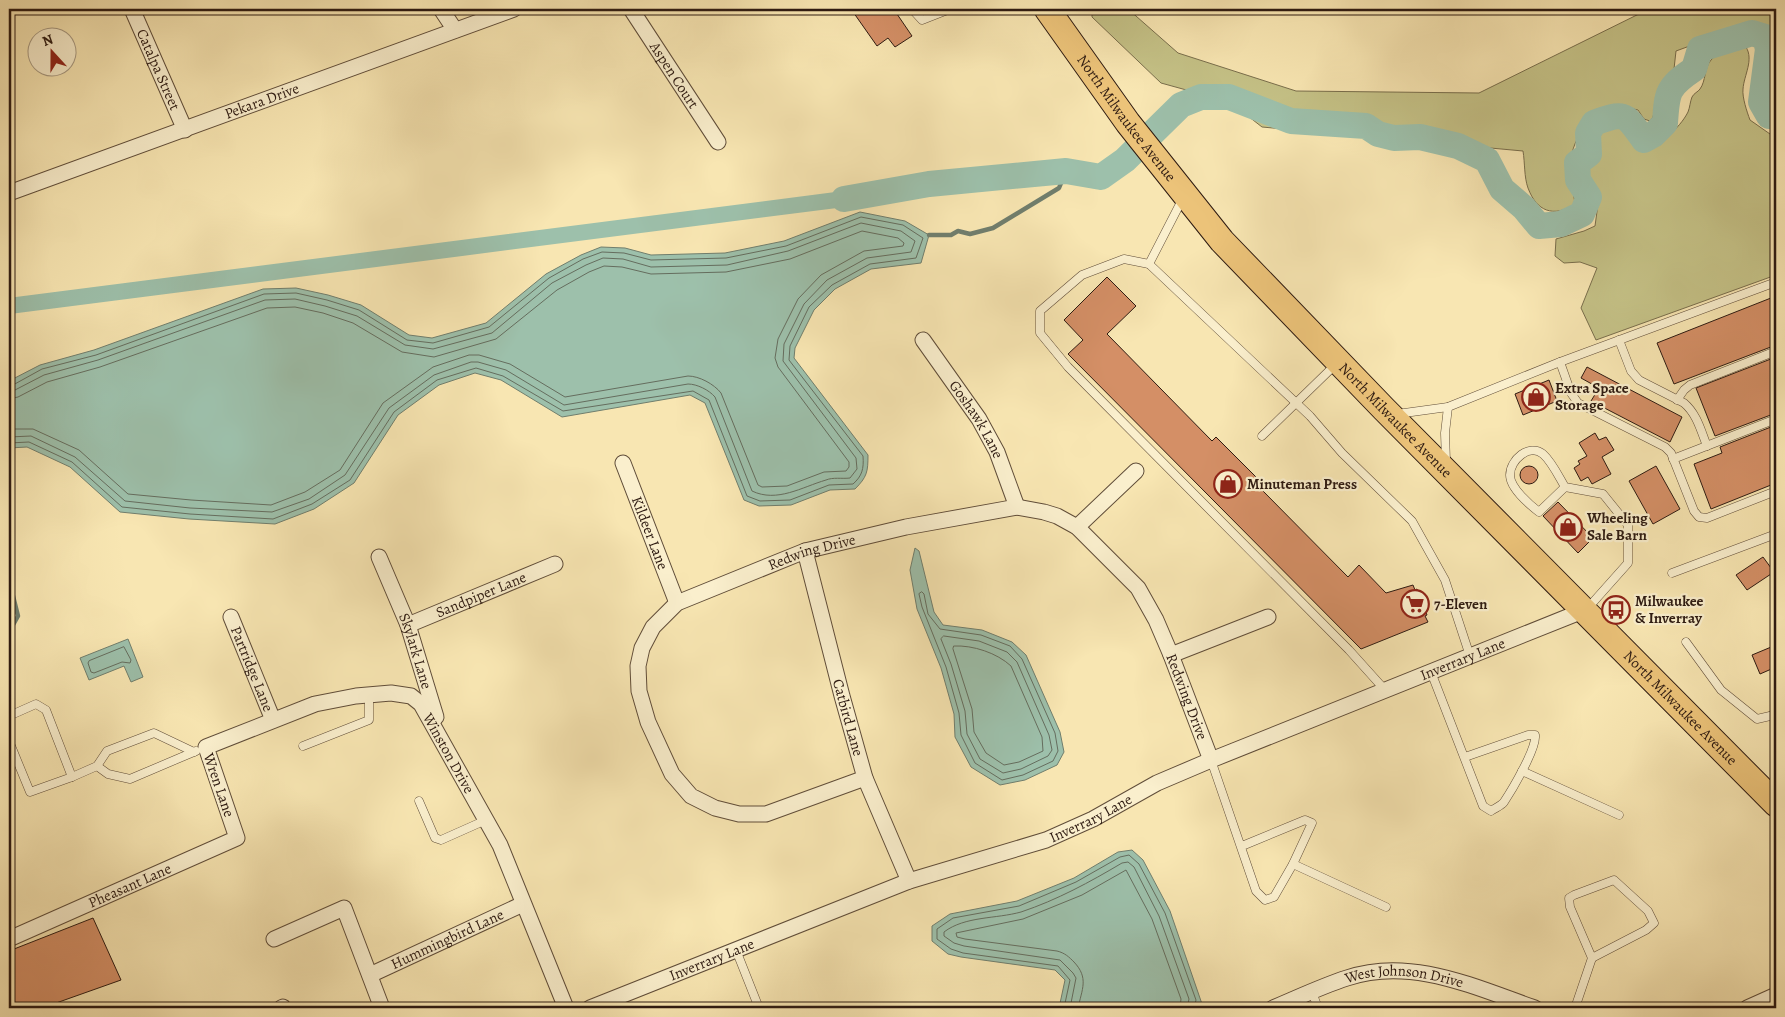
<svg xmlns="http://www.w3.org/2000/svg" width="1785" height="1017" font-family="Alegreya,serif">
<rect width="100%" height="100%" fill="#f8e6b2"/>
<filter id="stains"><feTurbulence type="fractalNoise" baseFrequency=".004" numOctaves="4"/><feColorMatrix values="0 0 0 0 .2 0 0 0 0 .09 0 0 0 0 .02 0 0 0 .5 -.17"/></filter>
<radialGradient id="worn" r=".72"><stop offset=".6" stop-color="#630" stop-opacity="0"/><stop offset="1" stop-color="#630" stop-opacity=".3"/></radialGradient>
<g fill="#c5c287" stroke="#796e4c">
<path d="M 1092,9 L 1128,9 L 1178,53 L 1296,91 L 1479,93 L 1649,9 L 1776,9 L 1776,63 L 1776,46 L 1770,30 L 1747,25 L 1676,51 L 1674,69 L 1666,79 L 1658,95 L 1653,117 L 1650,121 L 1644,119 L 1638,110 C 1632,109 1625,106 1619,106 C 1591,105 1573,139 1570,163 C 1568,177 1574,191 1575,205 C 1553,217 1537,212 1528,188 C 1524,177 1525,163 1523,151 L 1262,127 L 1230,102 L 1161,83 L 1092,17 Z"/>
<path d="M 1739,47 L 1746,47 C 1754,60 1744,75 1743,89 C 1742,97 1747,112 1750,120 L 1770,134 L 1776,133 L 1776,275 L 1596,340 L 1581,308 L 1597,268 L 1580,262 L 1564,263 L 1555,256 L 1556,239 L 1584,231 L 1595,226 L 1599,197 L 1595,186 L 1589,177 L 1589,170 L 1602,130 C 1623,119 1628,130 1640,147 C 1658,148 1680,128 1688,112 C 1690,107 1690,102 1692,97 C 1694,93 1698,92 1700,89 C 1706,81 1704,68 1711,60 C 1717,53 1730,50 1739,47 Z"/>
</g>
<g fill="#9dc0ab" stroke="#707e6d">
<path d="M 860,212 L 905,221 L 929,235 L 921,263 L 871,269 L 835,289 L 814,310 L 795,348 L 794,358 L 868,455 C 868,472 867,477 855,489 L 830,490 L 791,505 L 759,506 L 744,500 L 705,403 L 690,395 L 562,417 L 501,380 L 475,373 L 439,385 L 398,415 L 354,483 L 314,509 L 275,524 L 189,519 L 120,512 L 70,467 L 27,447 L 9,448 L 9,381 L 40,365 L 94,350 L 263,289 L 296,288 L 328,295 L 361,305 L 409,335 L 432,338 L 486,323 L 546,274 L 581,255 L 601,247 L 625,248 L 651,255 L 725,253 L 784,241 Z"/>
<path d="M 915,548 L 919,551 L 934,612 L 943,625 L 982,630 L 1012,642 L 1026,655 L 1060,732 L 1064,752 L 1057,765 L 1025,780 L 1000,785 L 971,767 L 955,737 L 954,714 L 941,668 L 917,609 L 910,570 Z"/>
<path d="M 128,639 L 143,677 L 131,682 L 124,666 L 89,680 L 80,658 Z"/>
<path d="M 1132,850 L 1143,860 L 1170,911 L 1202,1004 L 1196,1008 L 1059,1008 L 1065,980 L 1055,970 L 961,957 L 948,954 L 932,941 L 932,926 L 950,914 L 1017,901 L 1074,878 L 1118,852 Z"/>
</g>
<g fill="none" stroke-linecap="round" stroke-linejoin="round">
<g stroke="#656d5e" stroke-width="1">
<path d="M 9,385 L 13,385 L 42,369 L 96,355 L 264,294 L 296,293 L 327,300 L 359,310 L 407,340 L 433,343 L 489,327 L 549,278 L 583,259 L 602,252 L 624,253 L 651,260 L 726,258 L 786,246 L 861,217 L 903,225 L 923,238 L 916,258 L 870,264 L 832,285 L 809,307 L 790,346 L 789,360 L 863,456 C 864,469 862,476 853,484 L 829,485 L 790,500 L 760,501 L 747,496 L 709,400 L 693,391 L 563,411 L 503,376 L 476,368 L 437,380 L 394,412 L 350,480 L 312,504 L 273,519 L 190,514 L 122,507 L 72,462 L 29,442 L 9,443"/>
<path d="M 9,391 L 15,390 L 44,375 L 98,360 L 265,300 L 295,299 L 325,306 L 357,316 L 405,345 L 433,349 L 492,333 L 552,283 L 586,265 L 603,258 L 623,259 L 651,267 L 727,265 L 788,251 L 861,223 L 901,231 L 915,241 L 911,252 L 867,258 L 827,280 L 804,304 L 784,344 L 783,361 L 856,458 L 857,469 L 850,478 C 842,479 833,477 826,480 C 802,487 777,503 752,491 L 715,397 C 709,390 697,384 688,384 L 564,405 L 506,370 L 478,362 L 471,362 L 434,375 L 389,408 L 345,475 L 309,499 L 272,512 L 190,508 L 125,501 L 75,457 L 31,436 L 9,437"/>
<path d="M 9,399 L 18,397 L 47,382 L 100,367 L 267,308 L 295,307 L 323,313 L 353,323 L 402,352 L 434,357 L 496,339 L 557,290 L 589,272 L 604,266 L 622,267 L 651,274 L 726,272 L 790,259 L 862,231 L 898,238 L 904,243 L 903,246 L 864,251 L 821,275 L 798,299 L 778,339 L 775,358 L 778,367 L 849,462 L 849,467 L 846,471 L 824,472 L 787,486 L 762,487 L 758,485 L 721,393 C 714,384 699,376 688,376 L 565,397 L 510,364 L 479,355 L 469,355 L 433,367 L 383,403 L 340,470 L 305,492 L 271,505 L 191,500 L 128,494 L 79,450 L 33,429 L 9,429"/>
<path d="M 922,592 L 924,594 L 928,614 L 940,629 L 981,635 L 1010,646 L 1022,659 L 1055,733 L 1058,751 L 1053,761 L 1023,775 L 1002,780 L 975,763 L 961,735 L 959,713 L 946,667 L 922,607 L 919,594 Z"/>
<path d="M 944,636 L 979,641 L 1007,652 L 1017,662 L 1049,735 L 1052,750 L 1048,756 L 1021,769 L 1003,773 L 980,759 L 967,734 L 965,711 L 951,664 L 941,639 Z"/>
<path d="M 954,646 C 973,645 997,653 1011,666 L 1042,737 L 1043,751 L 1019,762 L 1004,765 L 986,753 L 974,732 L 972,709 L 953,649 Z"/>
<path d="M 124,647 L 131,660 L 130,663 L 122,662 L 94,673 L 91,672 L 88,663 L 89,661 Z"/>
<path d="M 1064,1008 L 1070,980 L 1058,966 L 963,953 L 951,949 L 937,939 L 937,929 L 953,918 L 1019,906 L 1076,882 L 1120,857 L 1129,855 L 1139,864 L 1165,913 L 1196,1000 L 1194,1008"/>
<path d="M 1070,1008 L 1076,978 L 1073,973 L 1060,960 L 964,946 L 954,943 L 944,936 L 944,932 C 965,916 996,919 1021,912 C 1057,900 1090,882 1122,863 L 1128,862 L 1134,867 L 1159,916 L 1189,999 L 1187,1008"/>
<path d="M 1078,1008 C 1082,989 1089,978 1074,962 C 1069,957 1065,953 1057,951 L 965,939 L 957,937 L 956,933 L 1023,919 L 1082,895 L 1126,870 L 1152,919 L 1181,999 L 1180,1008"/>
</g>
<g stroke="#707e6d" stroke-width="4.5">
<path d="M 929,235 L 951,235 L 958,231 L 970,234 L 993,228 L 1059,188 L 1066,171"/>
<path d="M 9,580 L 18,616 L 9,632"/>
</g>
<path stroke="#9dc0ab" stroke-width="16" d="M 9,306 L 844,199"/>
<path stroke="#9dc0ab" stroke-width="26" d="M 844,199 L 929,184 L 1066,171 L 1101,177 L 1125,160 L 1181,105 L 1201,97 L 1229,97 L 1291,121 L 1366,126 L 1378,134 L 1394,138 L 1420,137 L 1458,146 L 1487,160 L 1502,189 L 1524,208 L 1539,226 L 1561,224 L 1582,214 L 1589,197 L 1578,180 L 1577,163 L 1589,154 L 1588,133 L 1594,123 C 1626,111 1625,114 1644,140 L 1653,135 L 1665,123 C 1667,92 1667,87 1694,69 L 1700,49 L 1752,33 L 1765,37 L 1768,49 L 1761,102 L 1769,116 L 1776,114"/>
</g>
<g fill="#d48f66" stroke="#2d1a11">
<path d="M 851,9 L 899,9 L 897,14 L 912,36 L 895,47 L 888,38 L 877,46 Z"/>
<path d="M 1107,277 L 1136,306 L 1107,334 L 1212,441 L 1216,437 L 1264,485 L 1261,489 L 1348,577 L 1359,565 L 1386,593 L 1413,585 L 1415,590 L 1417,589 L 1427,615 L 1425,616 L 1428,622 L 1361,649 L 1068,354 L 1083,340 L 1064,320 Z"/>
<path d="M 1776,296 L 1776,345 L 1674,384 L 1657,343 Z"/>
<path d="M 1776,357 L 1776,413 L 1715,436 L 1696,388 Z"/>
<path d="M 1587,367 L 1682,417 L 1670,442 L 1591,401 L 1599,388 L 1581,378 Z"/>
<path d="M 1549,380 L 1557,401 L 1523,415 L 1515,394 Z"/>
<path d="M 1776,425 L 1776,483 L 1711,509 L 1694,464 L 1722,453 L 1720,447 Z"/>
<path d="M 1595,433 L 1599,440 L 1606,437 L 1614,450 L 1602,457 L 1611,474 L 1592,484 L 1588,477 L 1581,481 L 1574,468 L 1580,464 L 1578,461 L 1587,456 L 1579,443 Z"/>
<path d="M 1656,466 L 1680,509 L 1653,524 L 1629,481 Z"/>
<circle cx="1529" cy="475" r="9"/>
<path d="M 1558,502 L 1593,538 L 1578,553 L 1543,516 Z"/>
<path d="M 1763,557 L 1774,572 L 1747,590 L 1736,575 Z"/>
<path d="M 1776,645 L 1776,667 L 1760,674 L 1752,655 Z"/>
<path d="M 93,918 L 121,980 L 42,1008 L 9,1008 L 9,951 Z"/>
</g>
<g fill="none" stroke-linecap="round" stroke-linejoin="round">
<defs>
<g id="service">
<path d="M 912,9 L 922,20 L 950,9"/>
<path d="M 1183,198 L 1149,264 L 1310,416 L 1342,453 L 1412,521 L 1445,580 L 1470,656"/>
<path d="M 1149,264 L 1124,259 L 1082,275 L 1040,311 L 1040,333 L 1068,367 L 1349,650 L 1385,690"/>
<path d="M 1619,340 L 1631,371 L 1639,380 L 1684,403 C 1697,414 1701,431 1707,446"/>
<path d="M 1560,362 L 1571,393 L 1578,403 L 1665,447 L 1671,453 L 1694,511 L 1699,517 L 1707,518 L 1776,491"/>
<path d="M 1677,400 L 1684,390 L 1690,385 L 1776,351"/>
<path d="M 1397,414 L 1448,407 L 1560,362 L 1776,282"/>
<path d="M 1262,436 L 1335,365"/>
<path d="M 1673,459 L 1776,419"/>
<path d="M 1446,462 L 1445,433 L 1448,407"/>
<path d="M 1565,487 L 1539,512 C 1530,505 1510,488 1510,475 C 1510,460 1529,443 1543,454 C 1552,462 1559,477 1565,487 L 1603,494 L 1628,525 L 1628,563 L 1587,609"/>
<path d="M 1672,573 L 1776,534"/>
<path d="M 1686,642 L 1721,690 L 1757,719 L 1770,716 L 1776,713"/>
<path d="M 1431,672 L 1483,806 L 1491,811 C 1495,808 1501,806 1504,802 C 1512,790 1537,748 1535,735 L 1528,735 L 1465,757"/>
<path d="M 9,716 L 36,704 L 46,710 L 72,777"/>
<path d="M 9,741 L 30,792 L 72,777 L 97,766 L 107,751 L 154,733 L 194,752"/>
<path d="M 303,746 L 369,720 L 369,695"/>
<path d="M 1211,760 L 1256,891 L 1265,900 L 1274,897 L 1293,864 L 1312,823 L 1305,820 L 1242,846"/>
<path d="M 97,766 L 108,774 L 130,779 L 196,751"/>
<path d="M 1522,771 L 1619,815"/>
<path d="M 419,801 L 435,838 L 441,840 L 486,820"/>
<path d="M 1293,864 L 1386,907"/>
<path d="M 1614,880 L 1648,911 L 1654,923 L 1646,930 L 1592,958 L 1570,907 L 1569,898 L 1574,895 Z"/>
<path d="M 736,950 L 759,1008"/>
<path d="M 1312,992 L 1318,1008"/>
<path d="M 1575,1008 L 1592,958"/>
</g>
<g id="minor">
<path id="s1" d="M 132,9 L 185,130"/>
<path d="M 441,9 L 455,30"/>
<path id="s2" d="M 631,9 L 718,142"/>
<path id="s3" d="M 9,193 L 514,9"/>
<path id="s4" d="M 923,340 L 979,419 L 997,452 L 1017,507"/>
<path id="s5" d="M 623,463 L 677,603"/>
<path d="M 1077,527 L 1136,471"/>
<path id="s6" d="M 805,551 L 842,696 L 865,778 L 909,881"/>
<path id="s7" d="M 379,557 L 408,625 L 436,717"/>
<path id="s8" d="M 231,617 L 273,720"/>
<path id="s9" d="M 408,625 L 555,564"/>
<path d="M 1171,655 L 1268,617"/>
<path id="s10" d="M 865,778 L 766,814 L 739,814 L 715,808 L 691,796 L 672,774 L 648,722 L 639,691 L 638,666 L 642,648 L 653,627 L 677,603 L 805,551 L 906,527 L 1017,507 L 1044,512 L 1057,516 L 1077,527 L 1138,588 L 1156,620 L 1171,655 L 1211,760"/>
<path id="s11" d="M 9,939 L 237,838 L 206,747 L 315,704 L 356,696 L 391,693 L 411,696 L 421,704 L 500,845 L 566,1008"/>
<path d="M 274,939 L 344,908 L 382,1008"/>
<path id="s12" d="M 370,975 L 523,904"/>
<path d="M 281,1008 L 283,1007"/>
<path id="s13" d="M 590,1008 L 909,881 L 1046,840 L 1093,819 L 1157,783 L 1211,760 L 1585,610"/>
<path id="s14" d="M 1273,1008 C 1297,998 1322,986 1347,978 C 1411,956 1476,988 1535,1008"/>
<path d="M 1747,1008 L 1776,995"/>
</g>
<g id="primary">
<path id="s15" d="M 1047,9 L 1128,123 L 1222,241 L 1384,409 L 1776,804"/>
</g>
</defs>
<use href="#service" stroke="#604d39" stroke-width="9"/>
<use href="#minor" stroke="#604d39" stroke-width="17"/>
<use href="#primary" stroke="#2d1a11" stroke-width="27"/>
<use href="#service" stroke="#faefcd" stroke-width="8"/>
<use href="#minor" stroke="#faefcd" stroke-width="15"/>
<use href="#primary" stroke="#ecc379" stroke-width="25"/>
</g>
<defs>
<symbol id="shop-ring" viewBox="-11 -11 22 22"><circle r="9.5" fill="#faefcd" stroke="#8f2418" stroke-width="1.5"/><path d="M-5-2.5h2.3a2.7 3.5 0 0 1 5.4 0H5L5.5 6h-11ZM-1.5-2.5h3a1.5 2.3 0 0 0-3 0Z" fill="#8f2418"/></symbol>
<symbol id="supermarket-ring" viewBox="-11 -11 22 22"><circle r="9.5" fill="#faefcd" stroke="#8f2418" stroke-width="1.5"/><path d="M-6-5.5h2.5l.6 2H6L4.5 2H-2.5L-4.4-4H-6ZM-1.5 3.2a1.3 1.3 0 1 0 .1 0ZM3 3.2a1.3 1.3 0 1 0 .1 0Z" fill="#8f2418"/></symbol>
<symbol id="bus-ring" viewBox="-11 -11 22 22"><circle r="9.5" fill="#faefcd" stroke="#8f2418" stroke-width="1.5"/><path d="M-5-6H5V4H4V6H2V4H-2V6H-4V4H-5ZM-3.5-4V0h7V-4ZM-3.5 1.2v1.5H-2V1.2ZM2 1.2v1.5H3.5V1.2Z" fill="#8f2418"/></symbol>
</defs>
<g fill-rule="evenodd">
<use href="#shop-ring" x="1520" y="381" width="32" height="32"/>
<use href="#shop-ring" x="1212" y="468" width="32" height="32"/>
<use href="#shop-ring" x="1552" y="511" width="32" height="32"/>
<use href="#supermarket-ring" x="1399" y="588" width="32" height="32"/>
<use href="#bus-ring" x="1600" y="594" width="32" height="32"/>
</g>
<g text-anchor="middle" stroke-width="4.5" stroke-linejoin="round" paint-order="stroke">
<g font-size="15" fill="#2d1a11" stroke="#faefcd">
<text dy="5" stroke="none"><textPath href="#s1" startOffset="66">Catalpa Street</textPath></text>
<text dy="5" stroke="none"><textPath href="#s2" startOffset="79">Aspen Court</textPath></text>
<text dy="5" stroke="none"><textPath href="#s3" startOffset="269">Pekara Drive</textPath></text>
<text dy="5" stroke="none"><textPath href="#s15" startOffset="135">North Milwaukee Avenue</textPath></text>
<text dy="5" stroke="none"><textPath href="#s15" startOffset="540">North Milwaukee Avenue</textPath></text>
<text dy="5" stroke="none"><textPath href="#s4" startOffset="96">Goshawk Lane</textPath></text>
<text dy="5" stroke="none"><textPath href="#s5" startOffset="75">Kildeer Lane</textPath></text>
<text dy="5" stroke="none"><textPath href="#s10" startOffset="548">Redwing Drive</textPath></text>
<text dy="5" stroke="none"><textPath href="#s9" startOffset="79">Sandpiper Lane</textPath></text>
<text dy="5" stroke="none"><textPath href="#s7" startOffset="101">Skylark Lane</textPath></text>
<text dy="5" stroke="none"><textPath href="#s13" startOffset="941">Inverrary Lane</textPath></text>
<text dy="5" stroke="none"><textPath href="#s8" startOffset="56">Partridge Lane</textPath></text>
<text dy="5" stroke="none"><textPath href="#s10" startOffset="1028">Redwing Drive</textPath></text>
<text dy="5" stroke="none"><textPath href="#s15" startOffset="945">North Milwaukee Avenue</textPath></text>
<text dy="5" stroke="none"><textPath href="#s6" startOffset="172">Catbird Lane</textPath></text>
<text dy="5" stroke="none"><textPath href="#s11" startOffset="629">Winston Drive</textPath></text>
<text transform="translate(219 785) rotate(71)" y="5">Wren Lane</text>
<text dy="5" stroke="none"><textPath href="#s13" startOffset="536">Inverrary Lane</textPath></text>
<text dy="5" stroke="none"><textPath href="#s11" startOffset="132">Pheasant Lane</textPath></text>
<text dy="5" stroke="none"><textPath href="#s12" startOffset="85">Hummingbird Lane</textPath></text>
<text dy="5" stroke="none"><textPath href="#s13" startOffset="131">Inverrary Lane</textPath></text>
<text dy="5" stroke="none"><textPath href="#s14" startOffset="138">West Johnson Drive</textPath></text>
</g>
<g font-size="15" font-weight="bold" fill="#2d1a11" stroke="#faefcd" text-anchor="start">
<text x="1555" y="393">Extra Space<tspan x="1555" dy="17">Storage</tspan></text>
<text x="1247" y="489">Minuteman Press</text>
<text x="1587" y="523">Wheeling<tspan x="1587" dy="17">Sale Barn</tspan></text>
<text x="1635" y="606">Milwaukee<tspan x="1635" dy="17">&amp; Inverray</tspan></text>
<text x="1434" y="609">7-Eleven</text>
</g>
</g>
<rect width="1785" height="1017" fill="none" stroke="#f8e6b2" stroke-width="30"/>
<rect x="10" y="10" width="1765" height="997" fill="none" stroke="#2d1a11" stroke-width="2.5"/>
<rect x="15" y="15" width="1755" height="987" fill="none" stroke="#2d1a11"/>
<g transform="translate(52 52) rotate(339)"><circle r="24" fill="#faefcd" stroke="#a89a82"/>
<path d="M0-4L9 19L0 12L-9 19Z" fill="#8f2418"/>
<text y="-8" font-size="14" font-weight="bold" text-anchor="middle" fill="#2d1a11">N</text>
</g>
<rect width="100%" height="100%" filter="url(#stains)"/>
<rect width="100%" height="100%" fill="url(#worn)"/>
</svg>
